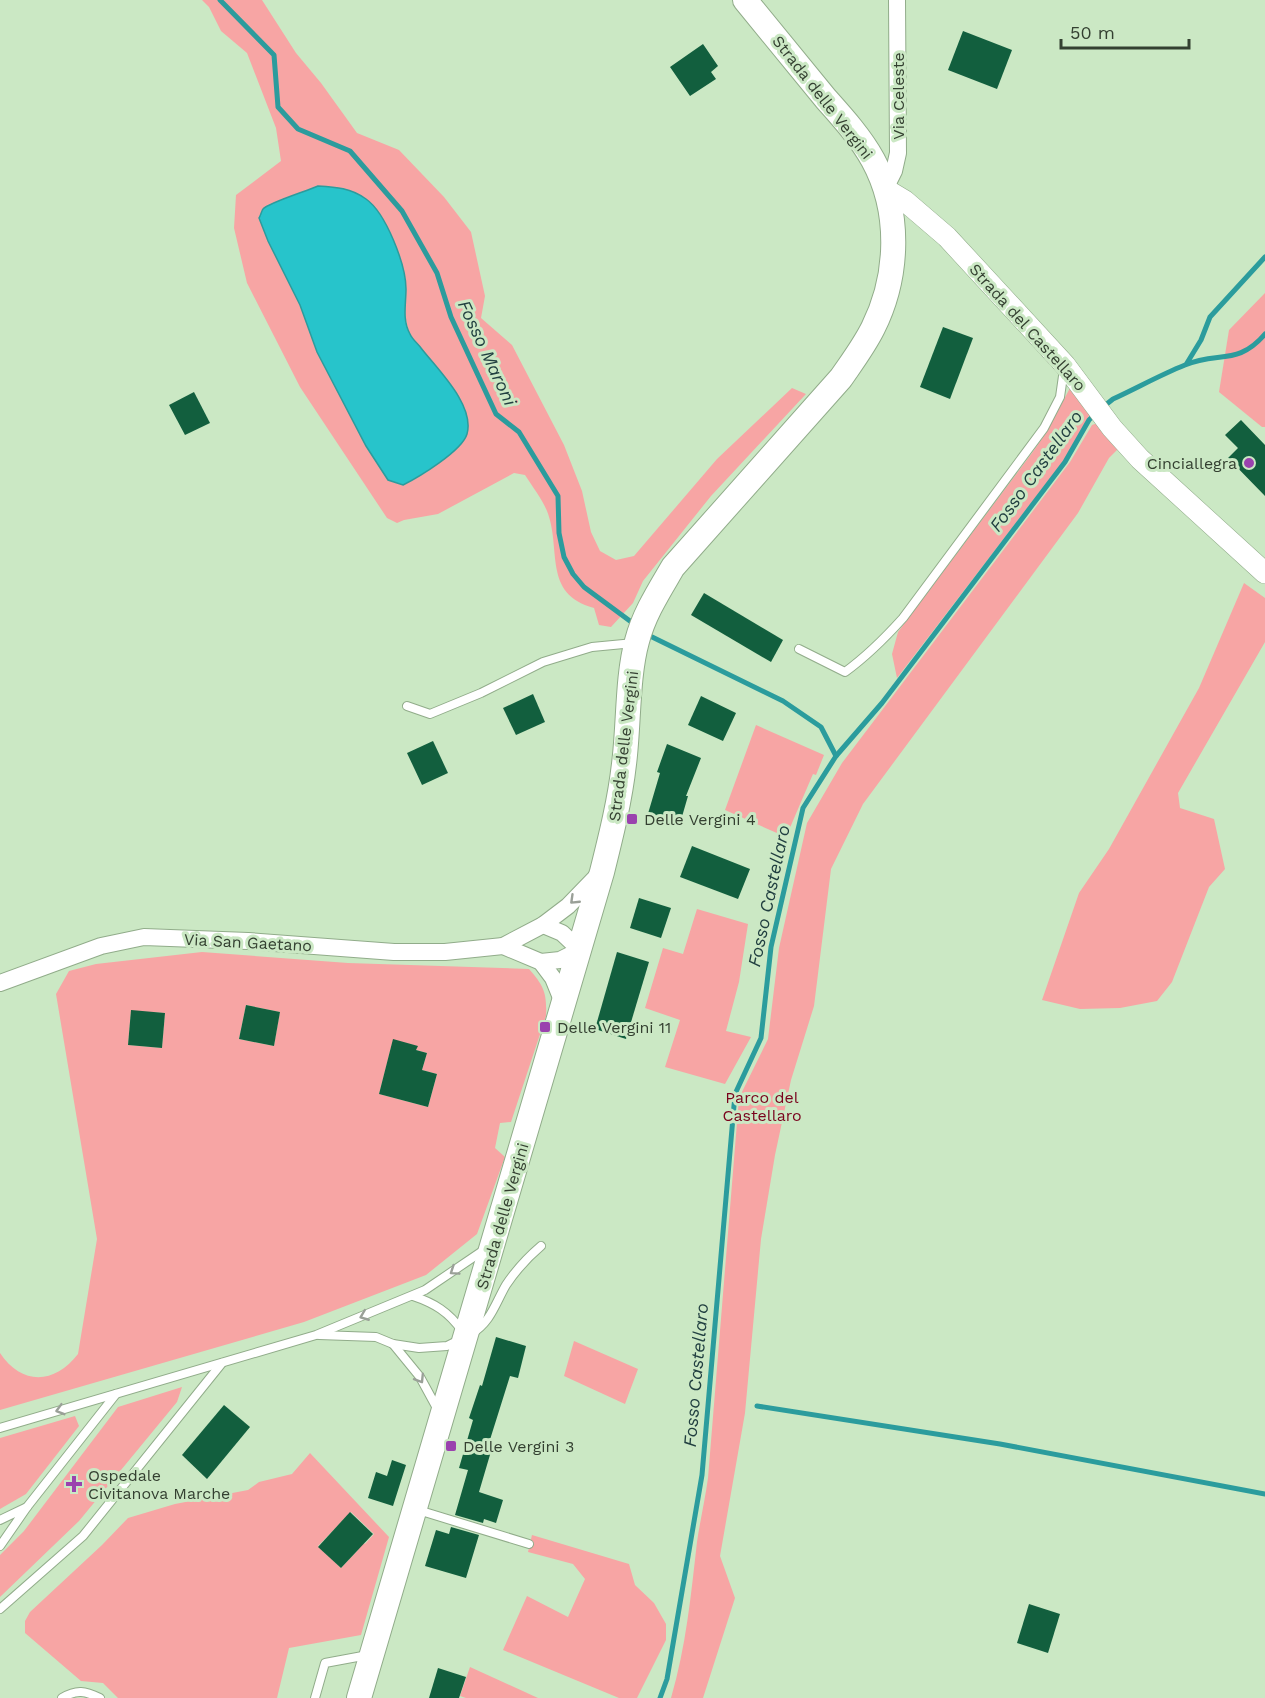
<svg xmlns="http://www.w3.org/2000/svg" width="1265" height="1698" font-family="'Work Sans',sans-serif">
<rect width="100%" height="100%" fill="#cbe8c4"/>
<g fill="#f7a5a4" fill-rule="evenodd">
<path d="M 202,0 L 262,0 L 296,53 L 321,83 L 357,133 L 399,150 L 444,197 L 471,232 L 485,296 L 481,318 L 512,345 L 564,445 L 582,491 L 591,532 L 600,551 L 616,560 L 634,556 L 717,459 L 792,388 L 806,394 L 711,496 L 643,581 L 633,603 L 611,627 L 599,625 L 594,608 C 542,594 562,549 547,511 C 542,499 532,486 525,475 L 514,473 L 438,514 L 404,520 L 397,523 L 387,518 L 300,387 L 247,283 L 234,228 L 236,195 L 281,161 L 276,128 L 247,53 L 221,31 L 209,7 ZM 318,186 L 406,288 L 404,310 L 409,334 L 449,382 L 456,448 L 427,472 L 403,485 L 388,480 L 366,446 L 317,352 L 300,305 L 287,279 L 299,195 Z"/>
<path d="M 1265,293 L 1265,427 L 1262,427 L 1219,392 L 1229,330 Z"/>
<path d="M 1070,388 L 1090,414 L 1064,460 L 897,678 L 892,654 L 898,632 L 1032,453 L 1046,433 Z"/>
<path d="M 1106,420 L 1127,444 L 1117,450 L 1109,458 L 1078,513 L 863,804 L 831,869 L 814,1006 L 791,1080 L 775,1155 L 761,1239 L 745,1413 L 720,1556 L 735,1598 L 703,1698 L 671,1698 C 686,1647 691,1595 697,1542 C 700,1521 705,1500 708,1478 L 739,1098 L 768,1039 L 779,948 L 807,823 L 842,763 L 1070,462 L 1092,425 Z"/>
<path d="M 1244,583 L 1265,598 L 1265,642 L 1178,793 L 1180,808 L 1214,819 L 1225,869 L 1209,887 L 1172,982 L 1157,1001 L 1120,1008 L 1080,1009 L 1042,1000 L 1079,893 L 1109,849 L 1199,688 Z"/>
<path d="M 756,725 L 824,755 L 816,775 L 813,774 L 786,837 L 725,810 Z"/>
<path d="M 697,909 L 748,924 L 739,982 L 726,1031 L 751,1037 L 725,1084 L 665,1067 L 680,1020 L 645,1008 L 663,948 L 683,954 Z"/>
<path d="M 202,952 L 348,963 L 529,969 C 544,986 547,993 546,1016 L 511,1122 L 500,1123 L 495,1148 L 505,1157 L 477,1234 L 426,1275 L 304,1322 L 0,1410 L 0,1353 C 22,1386 55,1384 78,1354 L 97,1239 L 56,994 L 69,971 L 96,964 ZM 246,1005 L 280,1012 L 274,1046 L 239,1039 ZM 131,1011 L 165,1013 L 162,1048 L 128,1045 ZM 393,1040 L 417,1046 L 416,1050 L 427,1053 L 422,1070 L 437,1074 L 428,1107 L 379,1094 Z"/>
<path d="M 574,1341 L 638,1369 L 625,1404 L 564,1376 Z"/>
<path d="M 182,1387 L 177,1402 L 79,1521 L 0,1597 L 0,1555 L 24,1531 L 118,1407 Z"/>
<path d="M 75,1416 L 79,1426 L 26,1494 L 0,1509 L 0,1438 Z"/>
<path d="M 310,1453 L 389,1537 L 361,1635 L 289,1648 L 277,1698 L 118,1698 L 103,1683 L 81,1681 L 25,1633 L 25,1621 L 30,1612 L 102,1545 L 128,1518 L 175,1504 L 248,1490 L 259,1482 L 292,1474 ZM 351,1512 L 374,1534 L 365,1544 L 350,1529 L 358,1550 L 341,1568 L 318,1546 Z"/>
<path d="M 532,1535 L 629,1564 L 635,1585 L 654,1603 L 666,1624 L 666,1640 L 637,1698 L 619,1698 L 503,1650 L 527,1596 L 568,1617 L 585,1579 L 573,1564 L 528,1552 Z"/>
<path d="M 470,1667 L 538,1698 L 466,1698 L 460,1696 Z"/>
</g>
<path fill="#27c4cb" stroke="#2b9c9d" stroke-width="1.5" d="M 318,186 C 336,187 351,188 366,199 C 386,213 406,265 406,289 C 406,304 402,320 410,334 C 412,339 418,344 421,348 C 438,370 475,405 467,434 C 462,451 419,477 403,485 L 388,480 L 366,446 L 317,352 L 300,305 L 268,241 L 259,218 C 260,217 262,210 263,209 C 268,203 307,191 318,186 Z"/>
<g fill="none" stroke-linecap="round" stroke-linejoin="round">
<g stroke="#2b9c9d" stroke-width="5">
<path d="M 220,0 L 274,55 L 278,107 L 298,129 L 350,151 L 402,211 L 437,273 L 451,317 L 496,414 L 519,432 L 558,496 L 559,533 L 564,557 L 573,574 L 584,587 L 634,624"/>
<path d="M 1187,363 L 1201,340 L 1210,317 L 1265,257"/>
<path d="M 1103,407 L 1113,399 C 1137,388 1160,375 1185,365 C 1218,351 1238,366 1265,334"/>
<path d="M 646,634 L 783,701 L 821,727 L 836,756"/>
<path d="M 757,1406 L 1000,1444 L 1265,1494"/>
<path d="M 660,1698 L 667,1679 L 702,1475 L 735,1094 L 761,1038 L 771,947 L 803,808 L 836,756 L 882,703 L 1065,462 L 1089,420 L 1096,413"/>
</g>
</g>
<g fill="#125f3e">
<path d="M 963,31 L 1012,50 L 997,89 L 948,70 Z"/>
<path d="M 703,44 L 718,66 L 711,72 L 716,79 L 690,96 L 670,67 Z"/>
<path d="M 943,327 L 973,338 L 950,399 L 920,387 Z"/>
<path d="M 194,392 L 210,423 L 185,435 L 169,405 Z"/>
<path d="M 1241,420 L 1265,445 L 1265,496 L 1228,458 L 1238,448 L 1225,435 Z"/>
<path d="M 704,593 L 783,640 L 771,662 L 691,615 Z"/>
<path d="M 533,694 L 545,722 L 516,735 L 503,708 Z"/>
<path d="M 701,696 L 736,713 L 723,741 L 688,725 Z"/>
<path d="M 433,741 L 448,773 L 422,785 L 407,753 Z"/>
<path d="M 667,744 L 701,758 L 686,796 L 688,796 L 679,827 L 647,817 L 660,773 L 657,772 Z"/>
<path d="M 692,846 L 750,869 L 738,899 L 680,877 Z"/>
<path d="M 639,898 L 671,908 L 661,938 L 630,928 Z"/>
<path d="M 617,952 L 649,962 L 626,1039 L 595,1029 Z"/>
<path d="M 246,1005 L 280,1012 L 274,1046 L 239,1039 Z"/>
<path d="M 131,1010 L 165,1013 L 162,1048 L 128,1045 Z"/>
<path d="M 393,1039 L 418,1046 L 416,1050 L 427,1053 L 422,1070 L 437,1074 L 428,1107 L 379,1094 Z"/>
<path d="M 496,1337 L 526,1346 L 518,1378 L 510,1376 L 488,1446 L 492,1448 L 479,1492 L 503,1500 L 496,1523 L 484,1519 L 483,1523 L 455,1515 L 468,1470 L 459,1468 L 473,1420 L 469,1418 L 480,1385 L 482,1386 Z"/>
<path d="M 224,1405 L 250,1427 L 207,1479 L 182,1455 Z"/>
<path d="M 392,1460 L 406,1465 L 393,1506 L 368,1498 L 376,1472 L 387,1476 Z"/>
<path d="M 350,1512 L 373,1534 L 341,1568 L 318,1547 Z"/>
<path d="M 451,1527 L 479,1535 L 466,1578 L 425,1566 L 436,1530 L 449,1534 Z"/>
<path d="M 1029,1604 L 1060,1614 L 1048,1653 L 1017,1643 Z"/>
<path d="M 438,1668 L 466,1677 L 459,1698 L 429,1698 Z"/>
</g>
<g fill="none" stroke-linecap="round" stroke-linejoin="round">
<defs>
<g id="service">
<path d="M 799,649 L 845,672 C 867,656 885,638 903,618 L 1044,428 L 1060,397 L 1064,369"/>
<path d="M 407,706 L 430,714 L 481,693 L 543,662 L 592,647 L 634,643"/>
<path d="M 413,1296 C 434,1303 449,1312 462,1331"/>
<path d="M 471,1334 C 491,1322 495,1304 506,1285 C 516,1270 528,1257 541,1246"/>
<path d="M 319,1335 L 376,1337 L 393,1344 L 419,1348 L 447,1346 L 459,1340"/>
<path d="M 393,1344 L 420,1377 L 438,1410"/>
<path d="M 0,1428 L 316,1335 L 425,1290 L 484,1250"/>
<path d="M 27,1507 L 116,1394"/>
<path d="M 418,1510 L 529,1544"/>
<path d="M 0,1520 L 27,1507 L 0,1546"/>
<path d="M 0,1609 L 83,1536 L 222,1363"/>
<path d="M 62,1698 C 77,1689 85,1691 100,1698"/>
<path d="M 315,1698 L 325,1663 L 368,1655"/>
</g>
<g id="minor">
<path d="M 885,189 L 894,171 L 898,153 L 897,0"/>
<path d="M 503,946 L 541,962 L 553,978 L 564,1005"/>
<path d="M 541,962 L 560,960 L 580,950 L 562,933 L 543,925"/>
<path d="M 0,983 L 101,946 L 144,937 L 248,941 L 394,952 L 445,952 L 503,946 L 543,925 L 568,906 L 599,874"/>
</g>
<path id="tertiary" d="M 885,189 L 905,201 L 947,237 L 1065,365 L 1112,428 L 1140,459 L 1265,573"/>
<path id="secondary" d="M 359,1698 L 602,872 C 611,836 620,800 624,764 C 629,725 627,677 637,641 C 644,614 659,591 673,567 L 841,378 C 852,362 864,346 873,328 C 899,276 901,211 873,160 C 861,138 843,118 826,99 C 799,66 772,33 745,0"/>
</defs>
<use href="#service" stroke="#91ac8a" stroke-width="10"/>
<use href="#minor" stroke="#91ac8a" stroke-width="18"/>
<use href="#tertiary" stroke="#91ac8a" stroke-width="22"/>
<use href="#secondary" stroke="#91ac8a" stroke-width="26"/>
<use href="#service" stroke="#fff" stroke-width="8"/>
<use href="#minor" stroke="#fff" stroke-width="16"/>
<use href="#tertiary" stroke="#fff" stroke-width="21"/>
<use href="#secondary" stroke="#fff" stroke-width="24"/>
</g>
<defs><path id="oneway-chevron" d="M-2-3.5L2.5 0L-2 3.5" fill="none" stroke-width="1.6" stroke-linecap="round" stroke-linejoin="round" transform="scale(1.5)"/></defs>
<g stroke="#9aa098">
<use href="#oneway-chevron" transform="translate(574 900) rotate(136)"/>
<use href="#oneway-chevron" transform="translate(454 1271) rotate(146)"/>
<use href="#oneway-chevron" transform="translate(364 1316) rotate(158)"/>
<use href="#oneway-chevron" transform="translate(420 1379) rotate(58)"/>
<use href="#oneway-chevron" transform="translate(60 1410) rotate(164)"/>
</g>
<g fill="#9a42ae" stroke="#cbe8c4" stroke-width="2">
<circle cx="1249" cy="463" r="6"/>
<rect x="626" y="813" width="12" height="12" rx="3"/>
<rect x="539" y="1021" width="12" height="12" rx="3"/>
<rect x="445" y="1440" width="12" height="12" rx="3"/>
<path d="M71 1475h6v6h6v6h-6v6h-6v-6h-6v-6h6z"/>
</g>
<g text-anchor="middle" stroke-width="6" stroke-linejoin="round" paint-order="stroke">
<g font-size="16" fill="#344031" stroke="#cbe8c4">
<text transform="translate(898 96) rotate(-90)" y="6">Via Celeste</text>
<text transform="translate(823 97) rotate(52)" y="6">Strada delle Vergini</text>
<text transform="translate(1028 327) rotate(48)" y="6">Strada del Castellaro</text>
<text transform="translate(623 746) rotate(-83)" y="6">Strada delle Vergini</text>
<text transform="translate(248 942) rotate(3)" y="6">Via San Gaetano</text>
<text transform="translate(502 1216) rotate(-74)" y="6">Strada delle Vergini</text>
</g>
<g font-size="16" fill="#344031" stroke="#cbe8c4" text-anchor="start">
<text x="1237" y="469" text-anchor="end">Cinciallegra</text>
<text x="644" y="825">Delle Vergini 4</text>
<text x="557" y="1033">Delle Vergini 11</text>
<text x="463" y="1452">Delle Vergini 3</text>
<text x="88" y="1481">Ospedale<tspan x="88" dy="18">Civitanova Marche</tspan></text>
</g>
<g font-size="16" fill="#79021c" stroke="#cbe8c4">
<text x="762" y="1103">Parco del<tspan x="762" dy="18">Castellaro</tspan></text>
</g>
<g font-size="18" font-style="italic" fill="#213f40" stroke="#cbe8c4">
<text transform="translate(487 353) rotate(65)" y="6">Fosso Maroni</text>
<text transform="translate(1036 471) rotate(-54)" y="6">Fosso Castellaro</text>
<text transform="translate(769 896) rotate(-78)" y="6">Fosso Castellaro</text>
<text transform="translate(696 1375) rotate(-85)" y="6">Fosso Castellaro</text>
</g>
</g>
<path d="M1061 39v9h128v-9" fill="none" stroke="#344031" stroke-width="3"/>
<text x="1070" y="39" font-size="18" fill="#344031" stroke="#cbe8c4" stroke-width="4.5" paint-order="stroke">50 m</text>
</svg>
